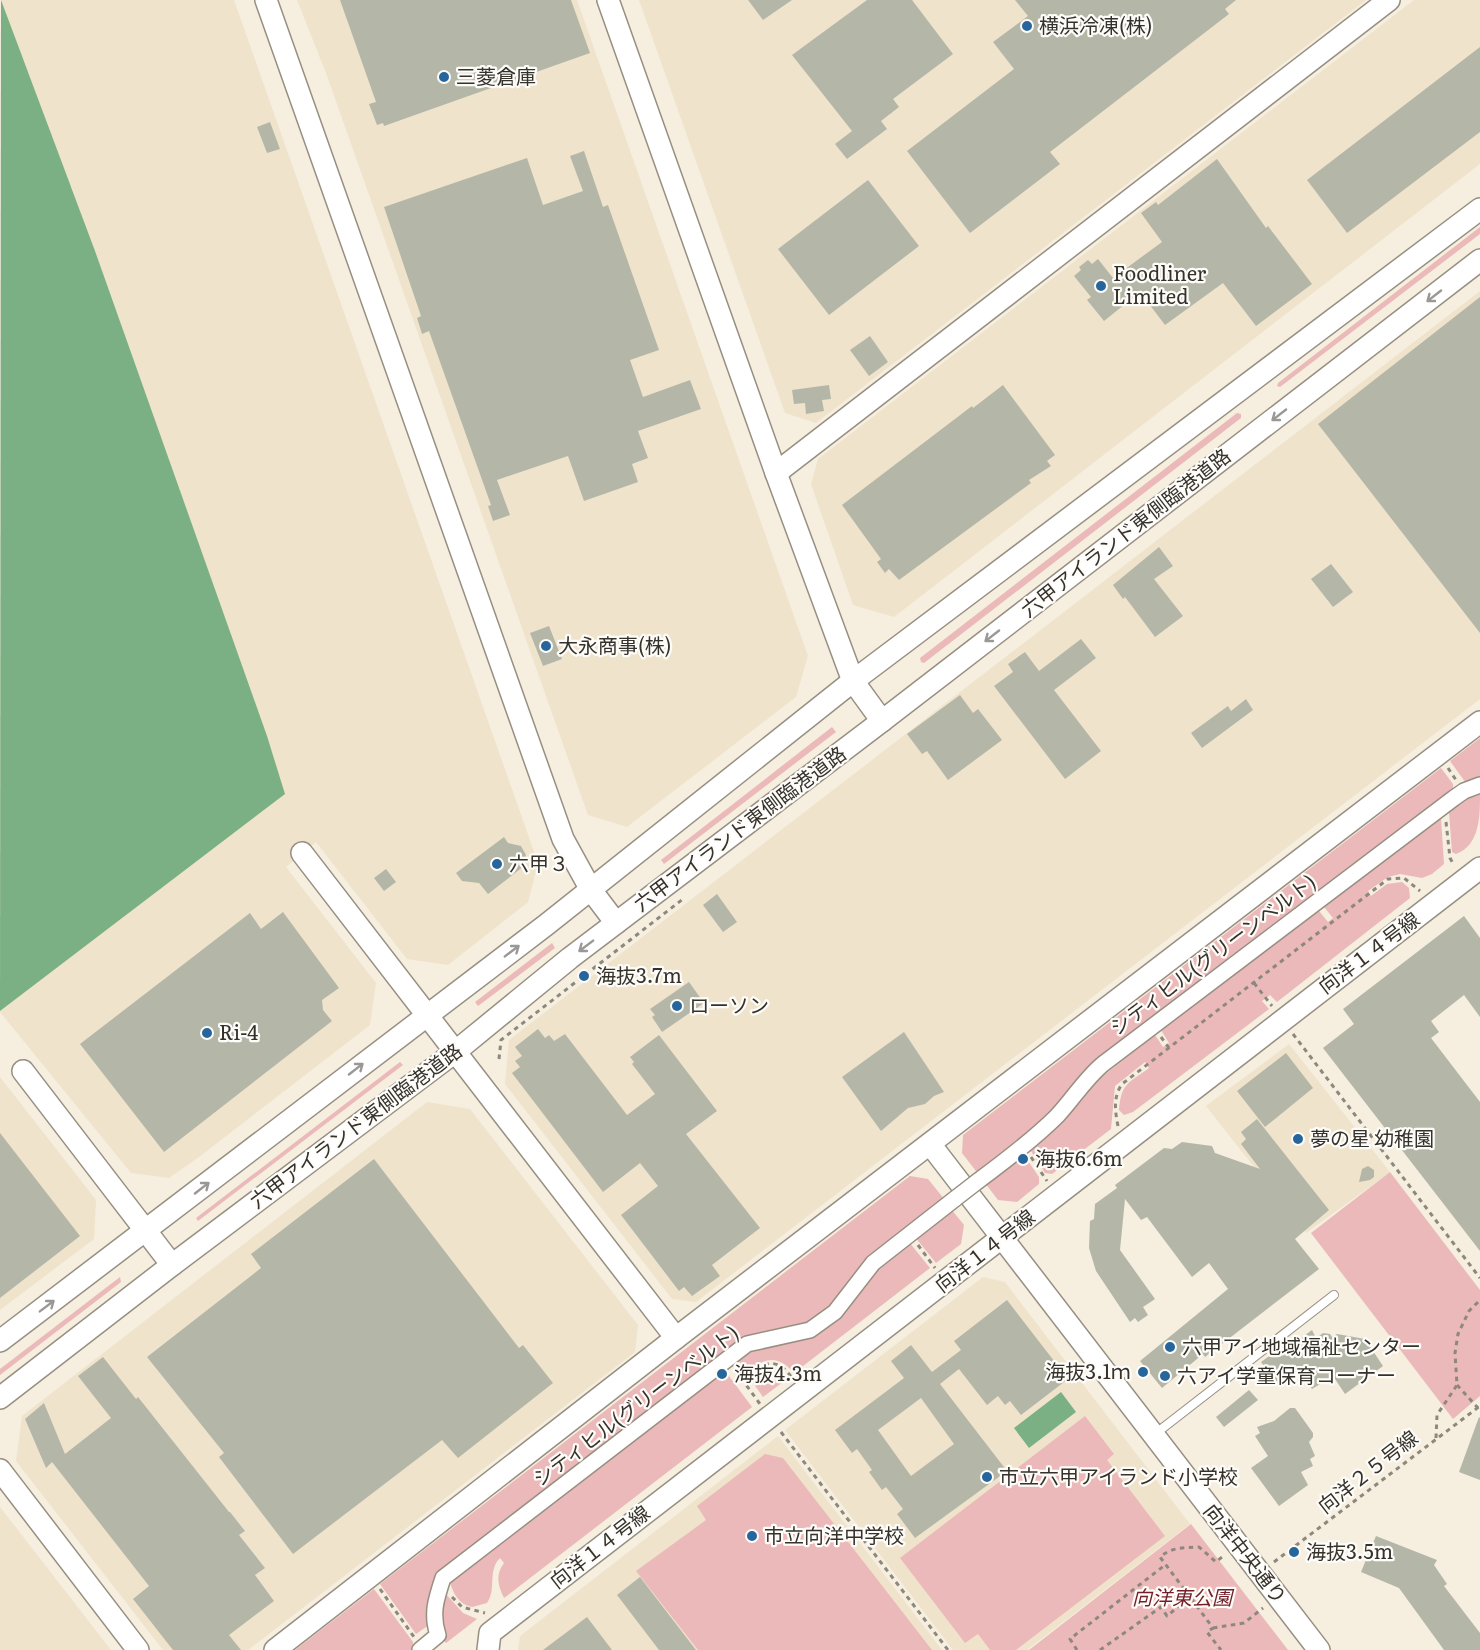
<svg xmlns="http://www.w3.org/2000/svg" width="1480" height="1650" font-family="Literata,'Noto Sans JP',serif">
<rect width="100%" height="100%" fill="#f6eede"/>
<g fill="#efe3cc">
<path d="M 1,0 L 234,0 L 538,863 L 528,902 L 448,965 L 407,959 L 316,842 L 286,867 L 376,983 L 370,1025 L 199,1157 L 169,1178 L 131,1173 L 0,1012 L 22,59 Z"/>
<path d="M 297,0 L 577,0 L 808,656 L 796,697 L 627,827 L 588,815 L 326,73 Z"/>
<path d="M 639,0 L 1366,0 L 816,423 L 785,413 Z"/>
<path d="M 1414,0 L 1480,0 L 1480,164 L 894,617 L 853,605 L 811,484 L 818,459 Z"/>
<path d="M 1480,291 L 1480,699 L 696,1302 L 672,1299 L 505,1084 L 509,1040 Z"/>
<path d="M 1289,1044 L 1390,1172 L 1306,1233 L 1206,1106 Z"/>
<path d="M 0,1077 L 96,1200 L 94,1239 L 0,1310 Z"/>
<path d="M 427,1102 L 470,1109 L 638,1325 L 635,1352 L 248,1650 L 163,1650 L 16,1461 L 22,1416 Z"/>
<path d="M 983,1277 L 1005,1282 L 1190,1524 L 1027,1650 L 953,1650 L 785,1430 Z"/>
<path d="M 778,1436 L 942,1650 L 518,1650 L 520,1636 Z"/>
<path d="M 0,1507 L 111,1650 L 0,1650 Z"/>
</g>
<g fill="#ebb9b9">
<path d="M 1480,227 L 1480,234 L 1280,387 L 1277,386 L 1278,383 Z"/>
<path d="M 1237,413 L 1241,414 L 1241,418 L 924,663 L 921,662 L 920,658 Z"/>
<path d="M 832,727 L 836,732 L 664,864 L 661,860 Z"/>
<path d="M 1480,738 L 1480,779 L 1466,783 L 1450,761 Z"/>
<path d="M 1441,768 L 1453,784 L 1453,790 L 1088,1067 L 1041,1122 L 979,1175 L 962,1153 L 963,1135 Z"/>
<path d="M 1480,793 C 1480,816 1480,845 1456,854 L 1452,852 L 1449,812 L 1463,801 Z"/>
<path d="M 1441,818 L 1444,864 L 1432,874 L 1422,878 L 1400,874 L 1388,877 L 1368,891 L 1371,896 L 1387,884 L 1402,882 L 1409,888 L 1410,898 L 1277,1002 L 1270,995 L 1262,1001 L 1269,1009 L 1133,1112 L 1124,1115 L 1119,1110 C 1121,1083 1129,1083 1149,1068 L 1145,1062 L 1115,1086 L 1111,1129 L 1052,1174 L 1045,1173 L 1031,1151 L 1081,1101 L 1099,1079 L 1155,1035 L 1163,1047 L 1169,1043 L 1161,1030 L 1319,911 L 1328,922 L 1333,918 L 1324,907 Z"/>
<path d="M 552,943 L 555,948 L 478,1006 L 475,1002 Z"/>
<path d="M 400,1062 L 403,1065 L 198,1221 L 196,1218 Z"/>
<path d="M 1024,1155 L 1039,1177 L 1039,1184 L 1017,1202 L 998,1200 L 985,1183 Z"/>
<path d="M 1390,1172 L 1480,1290 L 1480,1396 L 1453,1419 L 1311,1233 Z"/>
<path d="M 910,1176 L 928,1179 L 945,1200 L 813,1323 L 754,1338 L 439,1575 L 429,1625 L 416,1634 L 380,1584 Z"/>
<path d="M 951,1209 L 964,1225 L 961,1244 L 936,1263 L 915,1237 Z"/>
<path d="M 909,1242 L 930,1268 L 794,1373 C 777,1354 766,1358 747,1371 L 736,1358 L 744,1352 L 799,1339 L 870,1273 Z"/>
<path d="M 120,1277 L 121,1282 L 0,1375 L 0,1369 Z"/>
<path d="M 723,1368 L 752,1407 L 504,1598 C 498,1586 495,1575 504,1563 L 500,1558 C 487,1571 497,1589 487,1603 L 472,1607 C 460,1605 453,1594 450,1582 Z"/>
<path d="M 770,1368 L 781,1371 L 787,1379 L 763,1397 L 751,1380 L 762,1370 Z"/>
<path d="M 1085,1416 L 1114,1454 L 1107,1460 L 1165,1536 L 1016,1650 L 990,1650 L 978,1634 L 965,1643 L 900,1558 Z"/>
<path d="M 765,1454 L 783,1458 L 932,1650 L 698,1650 L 636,1571 L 706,1520 L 697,1506 Z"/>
<path d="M 1191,1524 L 1288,1650 L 1029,1650 Z"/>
<path d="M 374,1589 L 413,1642 L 413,1650 L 295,1650 Z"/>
<path d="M 445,1593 L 463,1613 L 477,1619 L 446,1643 C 435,1630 441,1608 445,1593 Z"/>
</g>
<g fill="#7ab084">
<path d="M 1,0 L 95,251 L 267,736 L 285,794 L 0,1011 Z"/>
<path d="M 1061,1392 L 1076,1412 L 1029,1448 L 1014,1428 Z"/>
</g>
<g fill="#b4b7a7" fill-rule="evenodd">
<path d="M 340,0 L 571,0 L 590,53 L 384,126 L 383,123 L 377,125 L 369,104 L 376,102 Z"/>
<path d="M 748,0 L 792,0 L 763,20 Z"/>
<path d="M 867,0 L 912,0 L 953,54 L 893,99 L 899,107 L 881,121 L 887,129 L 847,159 L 835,144 L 852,131 L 792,55 Z"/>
<path d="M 1015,0 L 1236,0 L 1225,9 L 1229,14 L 1050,152 L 1060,164 L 970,233 L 907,151 L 1014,69 L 993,42 L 1028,16 Z"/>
<path d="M 1480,47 L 1480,132 L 1347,233 L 1307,180 Z"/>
<path d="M 270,122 L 280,149 L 267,153 L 257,127 Z"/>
<path d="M 584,151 L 603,207 L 608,205 L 659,350 L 630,360 L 643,397 L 690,380 L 701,409 L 638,431 L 648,458 L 632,464 L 638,482 L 584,501 L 568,456 L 497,480 L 510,515 L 493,521 L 488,506 L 491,505 L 429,331 L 422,334 L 417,318 L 421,316 L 384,207 L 527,158 L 543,205 L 583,191 L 570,156 Z"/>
<path d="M 1217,159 L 1266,228 L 1268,226 L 1312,284 L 1256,326 L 1223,283 L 1165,325 L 1140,292 L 1104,321 L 1087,300 L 1091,297 L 1074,276 L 1081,270 L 1079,267 L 1088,260 L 1092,264 L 1098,259 L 1113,278 L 1162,242 L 1141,213 L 1156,202 L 1158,205 Z"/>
<path d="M 868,180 L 919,246 L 829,315 L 778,249 Z"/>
<path d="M 1480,297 L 1480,633 L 1318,424 Z"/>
<path d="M 870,336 L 888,362 L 869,376 L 850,350 Z"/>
<path d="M 829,385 L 831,399 L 822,400 L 824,411 L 806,414 L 805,403 L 794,404 L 792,390 Z"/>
<path d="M 1003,385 L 1055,455 L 1047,461 L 1051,466 L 1029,480 L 1031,483 L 899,580 L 889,569 L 885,573 L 877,562 L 881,559 L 842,505 L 972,406 L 973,408 Z"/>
<path d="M 1159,547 L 1173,566 L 1154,579 L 1183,616 L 1155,637 L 1125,597 L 1123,599 L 1113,585 Z"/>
<path d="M 1331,564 L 1353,592 L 1333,607 L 1311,579 Z"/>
<path d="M 549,626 L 562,659 L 543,666 L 530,633 Z"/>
<path d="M 1081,639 L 1096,658 L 1054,690 L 1101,751 L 1065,779 L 994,686 L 1013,672 L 1008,664 L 1025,652 L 1039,671 Z"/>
<path d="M 960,695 L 973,713 L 978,709 L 1002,740 L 948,780 L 927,751 L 922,754 L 907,734 Z"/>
<path d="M 1246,699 L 1253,710 L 1202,748 L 1191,733 L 1228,706 L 1231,711 Z"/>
<path d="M 504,837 L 508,843 L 521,846 L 526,855 L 524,866 L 488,894 L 479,883 L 462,881 L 456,873 Z"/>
<path d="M 386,869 L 396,882 L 384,891 L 374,878 Z"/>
<path d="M 717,894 L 737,922 L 723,932 L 703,905 Z"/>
<path d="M 283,912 L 339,988 L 322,1000 L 323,1010 L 332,1021 L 164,1152 L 80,1044 L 250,913 L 261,929 Z"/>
<path d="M 1464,916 L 1480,938 L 1480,1017 L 1464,995 L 1431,1021 L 1439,1032 L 1431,1038 L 1480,1102 L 1480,1251 L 1323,1048 L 1354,1024 L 1343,1009 Z"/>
<path d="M 689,982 L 704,1003 L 662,1032 L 652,1017 L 655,1015 L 650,1009 Z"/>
<path d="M 538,1029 L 545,1038 L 549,1035 L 554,1041 L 565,1034 L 627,1115 L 655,1094 L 632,1064 L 634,1062 L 630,1057 L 659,1035 L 717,1111 L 686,1134 L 760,1228 L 712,1265 L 720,1276 L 692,1296 L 684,1287 L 679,1291 L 621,1215 L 658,1186 L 640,1163 L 603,1192 L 512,1073 L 520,1067 L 515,1061 L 522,1056 L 515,1047 Z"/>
<path d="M 904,1032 L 944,1092 L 934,1096 L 925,1104 L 908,1108 L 881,1131 L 842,1077 Z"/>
<path d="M 1286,1053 L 1313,1088 L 1265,1127 L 1237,1091 Z"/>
<path d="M 1257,1119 L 1329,1210 L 1295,1239 L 1319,1269 L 1205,1357 L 1203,1354 L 1162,1388 L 1140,1361 L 1228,1289 L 1209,1263 L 1192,1277 L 1147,1217 L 1141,1220 L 1125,1199 L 1120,1250 L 1155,1299 L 1143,1307 L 1148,1315 L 1138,1322 L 1135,1318 L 1130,1322 L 1096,1271 L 1089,1248 L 1090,1221 L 1094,1219 L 1095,1204 L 1117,1188 L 1115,1185 L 1164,1148 L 1172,1149 L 1182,1142 L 1212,1146 L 1215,1153 L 1260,1169 L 1241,1144 L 1246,1139 L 1241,1132 Z"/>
<path d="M 0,1133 L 80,1236 L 0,1298 Z"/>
<path d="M 374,1159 L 519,1348 L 523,1345 L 553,1383 L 458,1458 L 442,1440 L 293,1554 L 219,1457 L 224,1453 L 147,1357 L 261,1268 L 251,1254 Z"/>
<path d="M 1368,1166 L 1374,1170 L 1374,1177 L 1370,1180 L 1359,1182 L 1362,1169 Z"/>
<path d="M 1007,1300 L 1068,1379 L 1021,1415 L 1010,1401 L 1005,1405 L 998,1396 L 987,1405 L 959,1369 L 940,1384 L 1007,1471 L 915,1538 L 897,1514 L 903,1509 L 886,1487 L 882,1490 L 869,1472 L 872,1470 L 857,1449 L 852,1453 L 835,1430 L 904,1378 L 891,1361 L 911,1345 L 932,1372 L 961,1350 L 954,1341 ZM 921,1398 L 954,1444 L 911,1476 L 878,1430 Z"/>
<path d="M 1312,1330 L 1316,1338 L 1323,1333 L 1330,1334 L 1332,1337 L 1337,1334 L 1365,1339 L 1383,1366 L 1345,1394 L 1333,1376 L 1312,1389 L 1297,1371 L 1278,1385 L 1261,1362 L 1279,1349 L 1281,1353 Z"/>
<path d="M 103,1357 L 136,1399 L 138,1397 L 229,1512 L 230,1512 L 245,1531 L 239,1535 L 265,1568 L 255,1575 L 274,1601 L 229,1635 L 241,1650 L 173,1650 L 133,1599 L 149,1586 L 52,1462 L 46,1468 L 25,1419 L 44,1403 L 65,1454 L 111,1418 L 78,1376 Z"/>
<path d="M 1249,1390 L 1258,1400 L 1224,1427 L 1216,1417 Z"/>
<path d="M 1290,1408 L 1295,1408 L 1313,1433 L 1313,1437 L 1309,1442 L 1315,1456 L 1310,1459 L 1313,1466 L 1301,1472 L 1308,1485 L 1279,1506 L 1251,1468 L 1268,1456 L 1255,1436 L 1260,1433 L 1257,1427 L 1274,1421 Z"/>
<path d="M 1479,1417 L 1480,1418 L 1480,1480 L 1459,1472 Z"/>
<path d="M 1376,1536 L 1437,1560 L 1434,1565 L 1447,1584 L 1444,1586 L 1480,1633 L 1480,1650 L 1444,1650 L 1399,1588 L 1361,1572 Z"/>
<path d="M 640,1577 L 696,1650 L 659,1650 L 617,1595 Z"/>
<path d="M 587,1617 L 612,1650 L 543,1650 Z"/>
</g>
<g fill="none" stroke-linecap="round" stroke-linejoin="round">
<defs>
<path id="lane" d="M 1155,1434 L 1334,1295"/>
<g id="street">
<path d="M 978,1181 C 1005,1161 1033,1140 1057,1116 C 1073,1099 1085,1079 1103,1064 L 1454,798 L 1464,791 L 1480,785"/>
<path d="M 420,1650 L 438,1635 C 431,1614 436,1599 443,1578 L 747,1344 L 810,1330 L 835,1312 L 873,1263 L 956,1198"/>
</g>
<g id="secondary">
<path d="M 266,0 L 563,839 L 591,890 L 616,923"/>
<path d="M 608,0 L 776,473 L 853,681 L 882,721"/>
<path d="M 776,473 L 1389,0"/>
<path d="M 302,853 L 676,1338"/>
<path d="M 23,1071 L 172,1265"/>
<path d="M 930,1144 L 1319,1650"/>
<path d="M 0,1341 L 546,925 L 853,681 L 1480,209"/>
<path d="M 0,1398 L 172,1265 L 455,1052 L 570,958 L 882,721 L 1480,260"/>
<path d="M 0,1470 L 138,1650"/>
<path d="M 275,1650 L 676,1338 L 1480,722"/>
<path d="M 488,1650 L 490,1633 L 1480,868"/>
</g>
</defs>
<use href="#lane" stroke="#978f81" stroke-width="10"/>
<use href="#street" stroke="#978f81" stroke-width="18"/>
<use href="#secondary" stroke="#978f81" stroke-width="24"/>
<g stroke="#8d887d" stroke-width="3" stroke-dasharray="4.5 4.5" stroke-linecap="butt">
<path d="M 1448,768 L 1456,780"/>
<path d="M 1446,822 L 1450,858 L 1454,865"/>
<path d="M 1254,983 L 1272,1006"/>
<path d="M 1293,1034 L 1480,1278"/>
<path d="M 1161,1037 L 1169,1048"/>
<path d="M 499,1059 L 501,1040 L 683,899"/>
<path d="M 1118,1126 C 1115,1111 1113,1097 1122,1084 L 1388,879 L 1404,878 L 1420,891"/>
<path d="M 1031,1157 L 1047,1181"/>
<path d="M 918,1245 L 935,1268"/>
<path d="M 736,1371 L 760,1404"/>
<path d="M 742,1380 C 761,1365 775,1353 792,1378"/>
<path d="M 1457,1385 L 1478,1408"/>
<path d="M 781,1432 L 948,1650"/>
<path d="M 1436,1438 L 1437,1415 L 1457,1385 L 1455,1353 L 1458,1334 L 1469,1311 L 1480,1300"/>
<path d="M 1274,1562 L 1480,1406"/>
<path d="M 380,1589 L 414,1637"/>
<path d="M 452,1597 L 462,1607 L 485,1613"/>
<path d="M 1190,1597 L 1160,1557 C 1172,1547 1183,1548 1199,1547 L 1216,1562 L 1222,1557"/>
<path d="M 1213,1628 L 1244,1623 L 1263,1608"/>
<path d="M 1077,1650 L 1070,1639 L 1165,1565"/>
<path d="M 1100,1650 L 1161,1607 L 1167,1616 L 1190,1597 L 1213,1628 L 1207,1632 L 1221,1650"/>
</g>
<use href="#lane" stroke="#fff" stroke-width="8"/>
<use href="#street" stroke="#fff" stroke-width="15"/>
<use href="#secondary" stroke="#fff" stroke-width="21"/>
<defs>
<path id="street-bridge" d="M 956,1198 L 978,1181"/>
</defs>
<use href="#street-bridge" stroke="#978f81" stroke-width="18" stroke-linecap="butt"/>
<use href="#street-bridge" stroke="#fff" stroke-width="15"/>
</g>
<defs><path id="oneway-shaft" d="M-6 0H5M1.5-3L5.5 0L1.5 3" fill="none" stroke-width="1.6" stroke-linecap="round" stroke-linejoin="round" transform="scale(1.5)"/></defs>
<g stroke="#9a9896">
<use href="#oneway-shaft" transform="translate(1434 296) rotate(142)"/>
<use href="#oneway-shaft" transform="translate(1279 415) rotate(142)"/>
<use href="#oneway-shaft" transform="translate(992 636) rotate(142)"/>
<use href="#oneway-shaft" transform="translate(586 946) rotate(143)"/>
<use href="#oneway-shaft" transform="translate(512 951) rotate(-37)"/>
<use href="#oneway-shaft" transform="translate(356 1069) rotate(-38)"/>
<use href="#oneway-shaft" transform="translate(202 1188) rotate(-38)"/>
<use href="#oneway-shaft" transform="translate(47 1306) rotate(-37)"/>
</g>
<g fill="#27669c" stroke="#fefcf9" stroke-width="2">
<circle cx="1027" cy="26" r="6"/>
<circle cx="444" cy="77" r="6"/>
<circle cx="1101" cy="286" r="6"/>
<circle cx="546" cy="646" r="6"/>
<circle cx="497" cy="864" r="6"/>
<circle cx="584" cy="976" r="6"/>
<circle cx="677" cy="1006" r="6"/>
<circle cx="207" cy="1033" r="6"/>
<circle cx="1298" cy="1139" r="6"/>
<circle cx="1023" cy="1159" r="6"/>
<circle cx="1170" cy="1347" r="6"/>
<circle cx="1143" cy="1372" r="6"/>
<circle cx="722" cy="1374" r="6"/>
<circle cx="1165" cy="1376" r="6"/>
<circle cx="987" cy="1477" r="6"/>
<circle cx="752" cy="1536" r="6"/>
<circle cx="1294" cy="1552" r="6"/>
</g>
<g text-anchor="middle" stroke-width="4.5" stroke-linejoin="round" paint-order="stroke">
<g font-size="20" fill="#35322c" stroke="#fefcf9" text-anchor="start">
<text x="1039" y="33">横浜冷凍(株)</text>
<text x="456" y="84">三菱倉庫</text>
<text x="1113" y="281">Foodliner<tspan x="1113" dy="23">Limited</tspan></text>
<text x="558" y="653">大永商事(株)</text>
<text x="509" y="871">六甲３</text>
<text x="596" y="983">海抜3.7m</text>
<text x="689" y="1013">ローソン</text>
<text x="219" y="1040">Ri-4</text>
<text x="1310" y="1146">夢の星 幼稚園</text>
<text x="1035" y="1166">海抜6.6m</text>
<text x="1182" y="1354">六甲アイ地域福祉センター</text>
<text x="1131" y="1379" text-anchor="end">海抜3.1ｍ</text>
<text x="734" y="1381">海抜4.3m</text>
<text x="1177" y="1383">六アイ学童保育コーナー</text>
<text x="999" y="1484">市立六甲アイランド小学校</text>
<text x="764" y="1543">市立向洋中学校</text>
<text x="1306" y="1559">海抜3.5m</text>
</g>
<g font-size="20" fill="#35322c" stroke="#fefcf9">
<text transform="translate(1126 533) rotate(-38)" y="7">六甲アイランド東側臨港道路</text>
<text transform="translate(740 829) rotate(-37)" y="7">六甲アイランド東側臨港道路</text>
<text transform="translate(1369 953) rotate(-37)" y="7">向洋１４号線</text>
<text transform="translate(1213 955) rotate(-37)" y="7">シティヒル(グリーンベルト)</text>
<text transform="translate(356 1126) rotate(-37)" y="7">六甲アイランド東側臨港道路</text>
<text transform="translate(985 1251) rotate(-38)" y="7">向洋１４号線</text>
<text transform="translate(636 1406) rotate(-37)" y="7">シティヒル(グリーンベルト)</text>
<text transform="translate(1368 1472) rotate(-38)" y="7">向洋２５号線</text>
<text transform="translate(600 1547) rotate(-38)" y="7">向洋１４号線</text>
<text transform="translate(1245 1554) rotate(52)" y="7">向洋中央通り</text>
</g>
<g font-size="20" font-style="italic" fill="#721f29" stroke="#fefcf9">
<text x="1182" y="1605">向洋東公園</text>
</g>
</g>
</svg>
